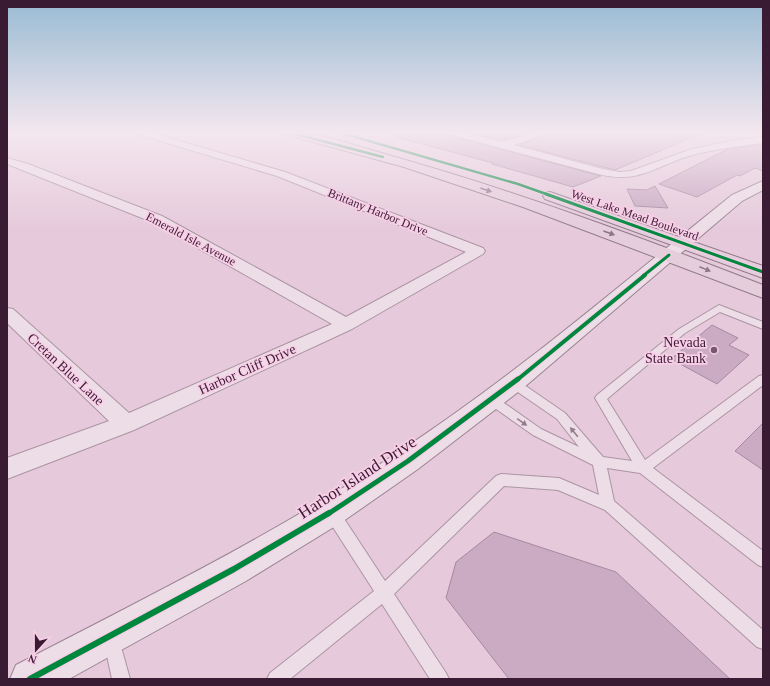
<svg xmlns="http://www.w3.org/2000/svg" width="770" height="686" font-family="'Times New Roman',serif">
<rect width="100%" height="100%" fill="#e6cadb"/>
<g fill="#caabc3" stroke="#a689a0">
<path d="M 397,132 L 445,132 L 448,135 L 601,176 L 573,187 L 492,164 L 493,163 L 396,137 Z"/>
<path d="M 466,132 L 530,132 L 502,140 Z"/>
<path d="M 549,132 L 705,132 L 615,170 L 519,145 L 546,135 Z"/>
<path d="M 763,145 L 763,171 L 755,168 L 740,176 L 737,175 L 697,197 L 659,184 L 728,149 Z"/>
<path d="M 655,186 L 668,208 L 635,206 L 627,189 L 647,190 Z"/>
<path d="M 712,325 L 738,338 L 729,345 L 749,355 L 717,384 L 671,359 Z"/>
<path d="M 763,423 L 763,470 L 735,451 Z"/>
<path d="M 494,532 L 616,572 L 730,679 L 509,679 L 446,598 L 456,562 Z"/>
</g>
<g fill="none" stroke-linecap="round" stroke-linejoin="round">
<defs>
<g id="lane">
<path d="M 719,305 L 763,322 L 763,329 L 720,312 L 685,333 L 607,399 L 645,460 L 759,376 L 763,375 L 763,385 L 653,468 L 763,551 L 763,567 L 758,565 L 640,473 L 607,468 L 614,501 L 763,630 L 763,649 L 757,647 L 605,510 L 558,490 L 504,486 L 394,594 L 446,673 L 449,679 L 430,679 L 382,604 L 290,679 L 267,679 L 270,673 L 374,591 L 327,518 L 325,513 L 327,508 L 332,507 L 337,508 L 385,581 L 496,476 L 501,474 L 559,478 L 599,495 L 593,465 L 533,435 L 486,402 L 484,399 L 486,396 L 490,395 L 494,396 L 541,429 L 579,447 L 557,419 L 509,386 L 508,383 L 509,380 L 517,380 L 565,413 L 603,457 L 632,461 L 595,398 L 597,395 L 679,329 Z"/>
<path d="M 112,634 L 118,636 L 130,679 L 112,679 L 104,642 L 106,636 Z"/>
</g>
<g id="street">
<path d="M 135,132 L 149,132 L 285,172 L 483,248 L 485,251 L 483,254 L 352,329 L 134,430 L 7,479 L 7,458 L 109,421 L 7,323 L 7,308 L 13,309 L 129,413 L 332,324 L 152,222 L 7,164 L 7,158 L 28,164 L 162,216 L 346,317 L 466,252 L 277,176 L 137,134 Z"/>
<path d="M 446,132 L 461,132 L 502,142 L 534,132 L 548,132 L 546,134 L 514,145 L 603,169 L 620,172 L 631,171 L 692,149 L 731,141 L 763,137 L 763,143 C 740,146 718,149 696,154 C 657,164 641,185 598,174 L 448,134 Z"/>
</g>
<path id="secondary" d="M 763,181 L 763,190 L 742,201 L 522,389 L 418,469 L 342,522 L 246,581 L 69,679 L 10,679 L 16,665 C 145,598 276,534 397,453 C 515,376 622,283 732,195 Z"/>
<g id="primary">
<path d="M 282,132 C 311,129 360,147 388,155 C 516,191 640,237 763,285 L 763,298 L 523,207 L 404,167 L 284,134 Z"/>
<path d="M 550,192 L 763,266 L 763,278 L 545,199 L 543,196 L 545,193 Z"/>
</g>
</defs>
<use href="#lane" stroke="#ab94a3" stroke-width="2"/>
<use href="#street" stroke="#ab94a3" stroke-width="2"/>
<use href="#secondary" stroke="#9a8494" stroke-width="2"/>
<use href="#primary" stroke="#907a8a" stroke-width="2"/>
<use href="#lane" fill="#eddde6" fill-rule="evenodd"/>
<use href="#street" fill="#eddde6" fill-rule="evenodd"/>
<use href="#secondary" fill="#eddde6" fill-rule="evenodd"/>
<use href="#primary" fill="#e5cddc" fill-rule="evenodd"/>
<defs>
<g id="cycleway-far4">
<path d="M 288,132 L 383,157"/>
<path d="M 338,132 L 518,184 L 549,195"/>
</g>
<g id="cycleway-far3">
<path d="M 546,194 L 763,272"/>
<path d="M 643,276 L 669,255"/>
</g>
<path id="cycleway-far2" d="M 517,380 L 645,275"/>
<path id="cycleway-far1" d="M 328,514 L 408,461 L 518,379"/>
<path id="cycleway" d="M 30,679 L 234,569 L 329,513"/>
</defs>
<use href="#cycleway-far4" stroke="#f8cfe7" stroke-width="4"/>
<use href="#cycleway-far3" stroke="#f8cfe7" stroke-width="5"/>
<use href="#cycleway-far2" stroke="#f8cfe7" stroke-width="6"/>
<use href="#cycleway-far1" stroke="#f8cfe7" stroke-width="8"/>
<use href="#cycleway" stroke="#f8cfe7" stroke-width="9"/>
<use href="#cycleway-far4" stroke="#00873e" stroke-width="2.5"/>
<use href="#cycleway-far3" stroke="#00873e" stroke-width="3"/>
<use href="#cycleway-far2" stroke="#00873e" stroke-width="4"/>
<use href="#cycleway-far1" stroke="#00873e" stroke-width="5"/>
<use href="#cycleway" stroke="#00873e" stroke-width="6"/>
</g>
<defs><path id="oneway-solid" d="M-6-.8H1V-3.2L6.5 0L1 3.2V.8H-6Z"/></defs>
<g fill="#907488">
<use href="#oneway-solid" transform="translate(486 190) rotate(19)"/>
<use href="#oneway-solid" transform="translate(609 233) rotate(20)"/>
<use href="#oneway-solid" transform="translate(705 269) rotate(22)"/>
</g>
<g fill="#947c8d">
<use href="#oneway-solid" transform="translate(522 422) rotate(35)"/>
<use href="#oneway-solid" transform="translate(574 432) rotate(-129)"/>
</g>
<linearGradient id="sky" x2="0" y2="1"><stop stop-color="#99bbd3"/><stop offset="0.58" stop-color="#f4e7ef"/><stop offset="1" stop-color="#f4e7ef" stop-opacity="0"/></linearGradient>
<rect width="770" height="228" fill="url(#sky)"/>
<circle fill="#76586e" stroke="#f8cfe7" stroke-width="1.5" cx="714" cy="350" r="4"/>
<g text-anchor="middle" stroke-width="3.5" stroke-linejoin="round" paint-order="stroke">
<g font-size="12" fill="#3a1b34" stroke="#f8cfe7">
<text transform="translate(378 212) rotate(22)" y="4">Brittany Harbor Drive</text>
<text transform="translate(635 215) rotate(19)" y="4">West Lake Mead Boulevard</text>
<text transform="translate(191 239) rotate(28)" y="4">Emerald Isle Avenue</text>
</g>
<g font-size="14" fill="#3a1b34" stroke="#f8cfe7" text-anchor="end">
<text x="706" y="347">Nevada<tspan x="706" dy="16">State Bank</tspan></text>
</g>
<g font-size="14" fill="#3a1b34" stroke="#f8cfe7">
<text transform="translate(66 369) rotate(43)" y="5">Cretan Blue Lane</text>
<text transform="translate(247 369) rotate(-24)" y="5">Harbor Cliff Drive</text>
</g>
<g font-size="17" fill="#3a1b34" stroke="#f8cfe7">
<text transform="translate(357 477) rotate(-33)" y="6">Harbor Island Drive</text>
</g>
</g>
<rect width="770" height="686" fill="none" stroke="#3a1b34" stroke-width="16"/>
<g transform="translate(36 650) rotate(201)" stroke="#f8cfe7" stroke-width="3" paint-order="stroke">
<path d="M0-3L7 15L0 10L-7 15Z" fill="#3a1b34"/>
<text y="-6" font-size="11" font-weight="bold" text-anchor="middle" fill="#3a1b34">N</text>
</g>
</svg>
